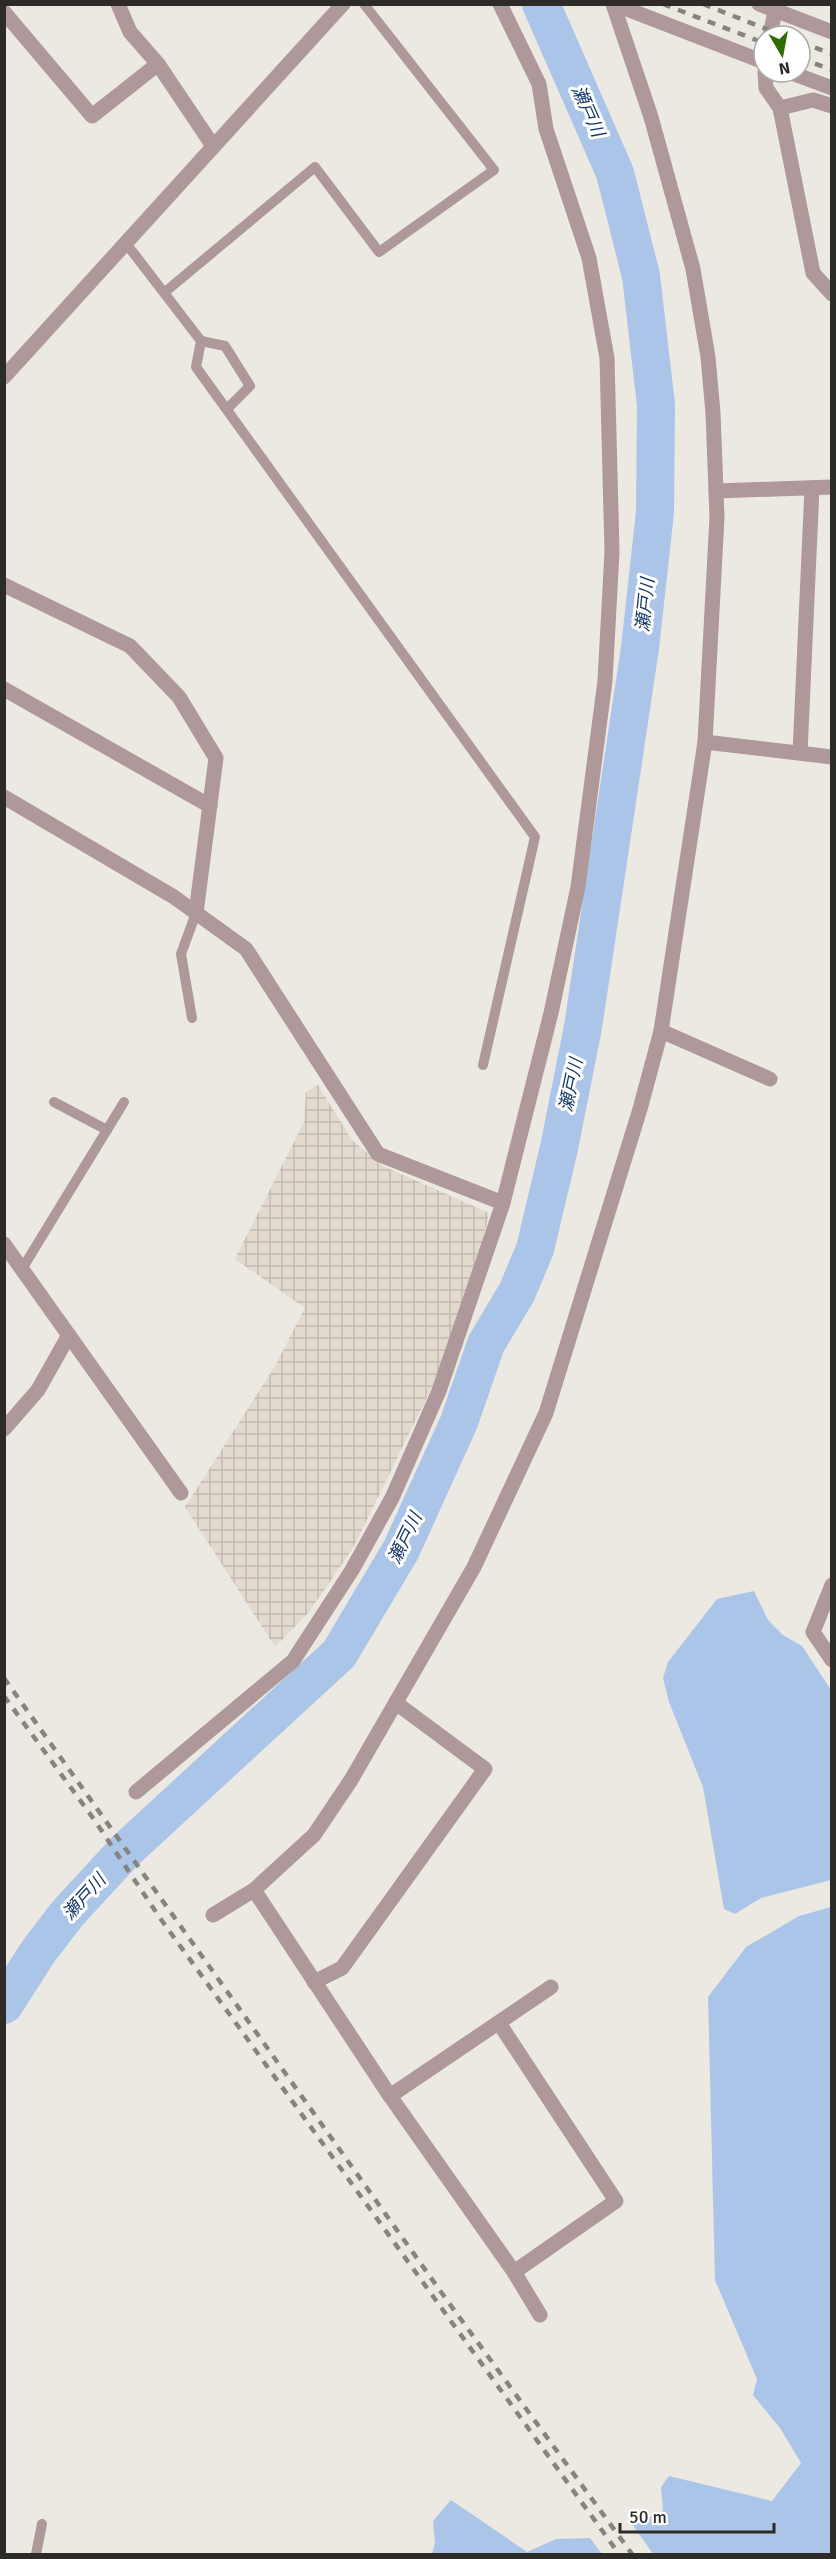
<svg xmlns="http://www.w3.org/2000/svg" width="836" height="2559" font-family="Signika,'Noto Sans JP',sans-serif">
<defs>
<pattern id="industrial-grid" width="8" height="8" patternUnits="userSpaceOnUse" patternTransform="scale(1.5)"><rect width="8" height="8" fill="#e2dacf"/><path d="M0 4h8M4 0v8" fill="none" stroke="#c2bbb2"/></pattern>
</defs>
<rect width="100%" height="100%" fill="#ece8e2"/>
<path fill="url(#industrial-grid)" d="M 318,1085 L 352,1140 L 383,1166 L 489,1213 L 479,1258 L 435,1381 L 353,1548 L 309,1612 L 275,1647 L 185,1507 L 275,1366 L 305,1308 L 235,1259 L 304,1122 L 306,1092 Z"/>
<g fill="#aac5e8">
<path d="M 754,1591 L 768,1620 L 783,1635 L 802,1646 L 831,1690 L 831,1880 L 761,1898 L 735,1914 L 724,1909 L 703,1787 L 669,1702 L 663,1678 L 668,1662 L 717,1599 Z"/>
<path d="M 831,1907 L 831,2554 L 653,2554 L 632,2524 L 663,2511 L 661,2487 L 669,2476 L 772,2501 L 801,2463 L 780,2428 L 753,2395 L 757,2379 L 715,2280 L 708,1997 L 746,1947 L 799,1916 Z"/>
<path d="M 451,2500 L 527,2552 L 556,2539 L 590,2538 L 602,2554 L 432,2554 L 435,2543 L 433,2521 Z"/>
</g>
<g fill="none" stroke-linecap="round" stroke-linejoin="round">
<path stroke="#aac5e8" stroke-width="38" d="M 4,2005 L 38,1952 L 67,1914 L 125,1851 L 339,1654 L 401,1550 L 459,1422 L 486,1344 L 517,1292 L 535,1249 L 559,1148 L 583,1027 L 640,648 L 655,512 L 656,405 L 641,276 L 615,173 L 541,4"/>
<g stroke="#ae9899" stroke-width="10">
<path d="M 125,242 L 201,341 L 196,367 L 535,837 L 483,1065"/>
<path d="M 165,292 L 315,167 L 379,252 L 494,170 L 364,4"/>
<path d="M 201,341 L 225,346 L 250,386 L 227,409"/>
<path d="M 192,1018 L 181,954 L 196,913"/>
<path d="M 54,1102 L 107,1130"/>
<path d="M 22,1269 L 124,1102"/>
<path d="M 36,2554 L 42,2524"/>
</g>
<g stroke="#ae9899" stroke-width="15">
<path d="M 118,4 L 130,32 L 158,64 L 213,146"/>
<path d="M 614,4 L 764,62"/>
<path d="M 759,4 L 832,32"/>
<path d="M 4,12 L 92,116 L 158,64"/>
<path d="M 770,36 L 775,11 L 771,4"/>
<path d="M 765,72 L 766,88 L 780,108 L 813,273 L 832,294"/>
<path d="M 789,72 L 832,88"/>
<path d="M 780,108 L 813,100 L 832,106"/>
<path d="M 716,491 L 832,487"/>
<path d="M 4,585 L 130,646 L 179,697 L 216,758 L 196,913"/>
<path d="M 4,689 L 210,806"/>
<path d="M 705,742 L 832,757"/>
<path d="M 800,753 L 812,488"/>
<path d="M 4,797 L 174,897 L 246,949 L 378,1154 L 503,1203"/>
<path d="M 661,1031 L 770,1079"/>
<path d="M 4,1244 L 181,1493"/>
<path d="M 4,1429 L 38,1390 L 69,1335"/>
<path d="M 832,1585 L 813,1632 L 832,1660"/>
<path d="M 136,1792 L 293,1661 L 352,1570 L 392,1498 L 439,1391 L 503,1203 L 551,1013 L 578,887 L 605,681 L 612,552 L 607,358 L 589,258 L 546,129 L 539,84 L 500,4"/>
<path d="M 254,1890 L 390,2096 L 514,2272 L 540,2315"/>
<path d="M 213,1915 L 254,1890 L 314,1835 L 351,1780 L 474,1567 L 546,1413 L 640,1109 L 661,1031 L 705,742 L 717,517 L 713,413 L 708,357 L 693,269 L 651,117 L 613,4"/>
<path d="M 314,1982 L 342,1968 L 485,1769 L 396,1703"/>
<path d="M 499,2023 L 616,2201 L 514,2272"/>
<path d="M 390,2096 L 551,1987"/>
</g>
<path stroke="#ae9899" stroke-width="15" d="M 4,377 L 343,4"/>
<g stroke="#86847f" stroke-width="4.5" stroke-dasharray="8 8" stroke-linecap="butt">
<path d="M 663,4 L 764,43"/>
<path d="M 703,4 L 784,36"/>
<path d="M 800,42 L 832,54"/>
<path d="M 800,58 L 832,70"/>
<path d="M 4,1678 L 441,2292 L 632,2554"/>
<path d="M 4,1696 L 93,1818 L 160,1918 L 619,2554"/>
</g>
</g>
<g text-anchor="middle" stroke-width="6" stroke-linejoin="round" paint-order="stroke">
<g font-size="18" font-style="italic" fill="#163965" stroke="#fff">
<text transform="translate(588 111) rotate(66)" y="6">瀬戸川</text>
<text transform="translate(645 605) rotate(-84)" y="6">瀬戸川</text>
<text transform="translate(571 1085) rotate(-78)" y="6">瀬戸川</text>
<text transform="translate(405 1538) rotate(-64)" y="6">瀬戸川</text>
<text transform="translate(84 1897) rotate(-48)" y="6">瀬戸川</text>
</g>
</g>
<rect width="836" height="2559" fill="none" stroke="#2c2b28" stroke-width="12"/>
<g transform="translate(782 54) rotate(170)"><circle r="28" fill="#ffffff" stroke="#abaaa9" stroke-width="1.5"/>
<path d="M0-4.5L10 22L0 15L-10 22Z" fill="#2f6d00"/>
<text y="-9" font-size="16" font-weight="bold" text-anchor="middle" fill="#2c2b28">N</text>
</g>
<path d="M620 2523v9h154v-9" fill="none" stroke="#2c2b28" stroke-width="3"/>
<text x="629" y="2523" font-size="18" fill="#2c2b28" stroke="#ffffff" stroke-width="4.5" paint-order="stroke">50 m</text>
</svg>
